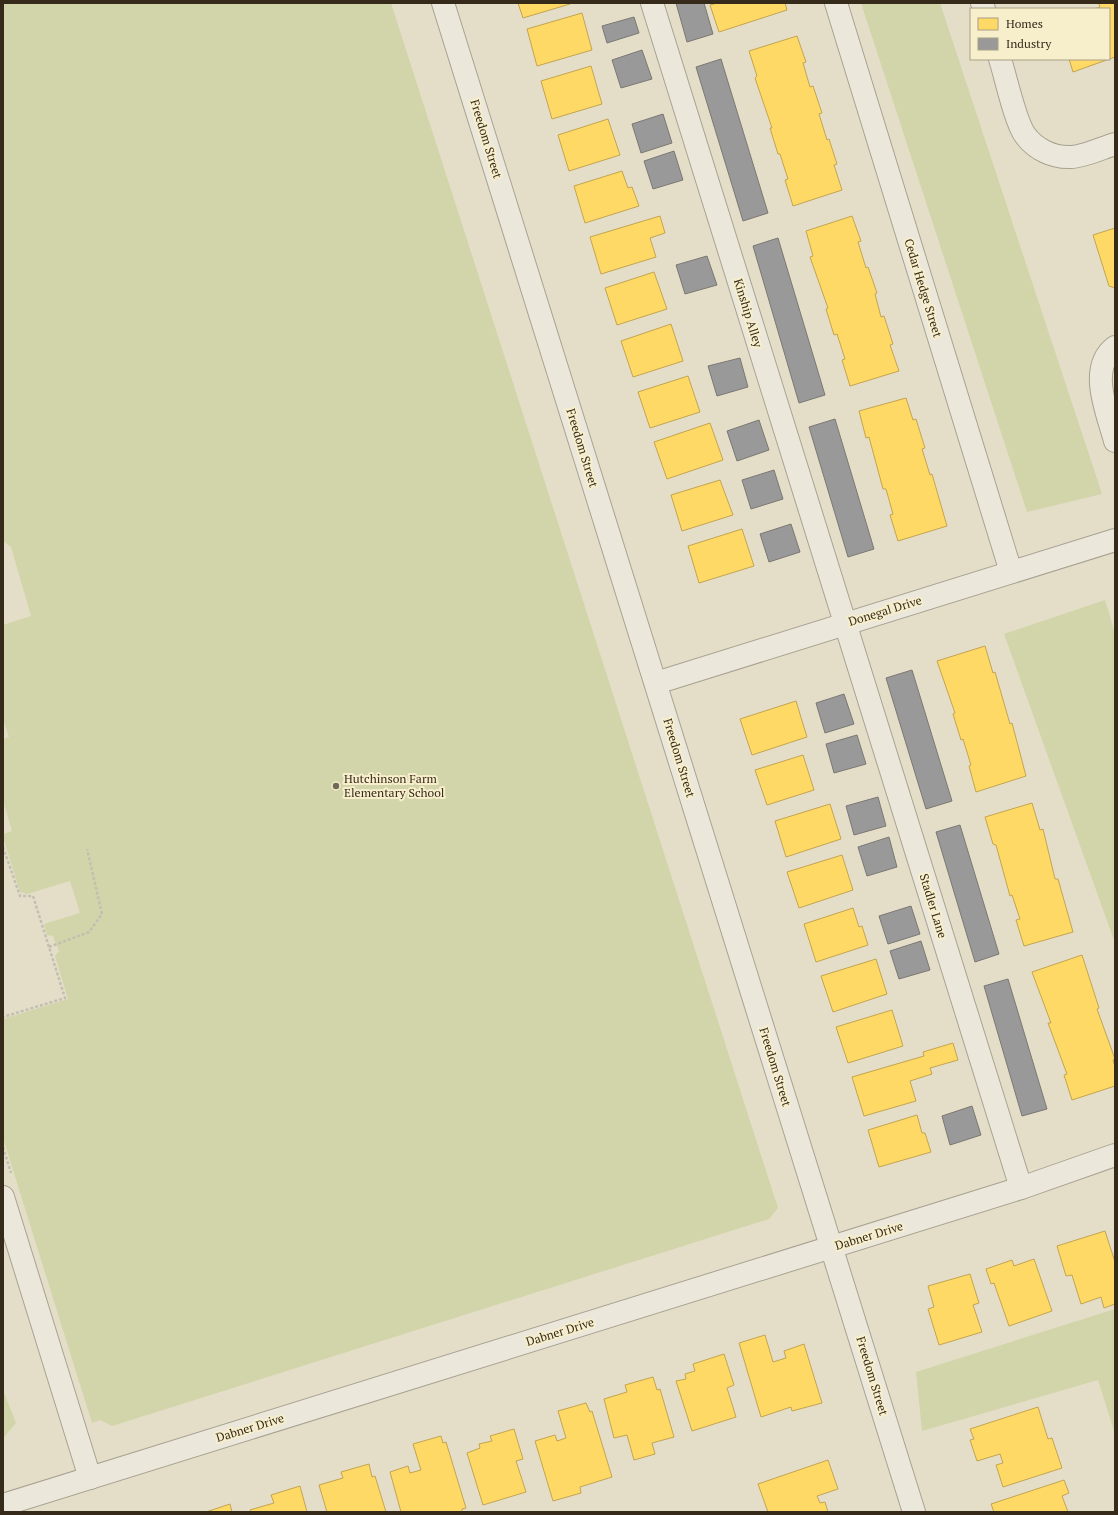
<svg xmlns="http://www.w3.org/2000/svg" width="1118" height="1515" font-family="'PT Serif',serif">
<rect width="100%" height="100%" fill="#e4dec8"/>
<g fill="#d1d5a9">
<path d="M 3,3 L 391,3 L 778,1208 L 769,1219 L 112,1426 L 100,1420 L 92,1423 L 3,1138 L 3,1019 L 68,999 L 55,956 L 59,951 L 53,936 L 47,935 L 44,924 L 80,913 L 70,881 L 27,894 L 20,892 L 3,837 L 3,834 L 12,831 L 3,800 L 3,739 L 9,737 L 3,719 L 3,625 L 31,616 L 11,547 L 3,541 Z"/>
<path d="M 861,3 L 940,3 L 1102,494 L 1027,512 Z"/>
<path d="M 1105,600 L 1115,633 L 1115,943 L 1004,634 Z"/>
<path d="M 1115,1309 L 1115,1434 L 1098,1380 L 922,1431 L 916,1372 Z"/>
<path d="M 3,1390 L 16,1423 L 3,1438 Z"/>
</g>
<g fill="#ffd966" stroke="#c3a450">
<path d="M 518,3 L 570,3 L 570,4 L 523,18 Z"/>
<path d="M 717,3 L 785,3 L 787,10 L 719,32 L 710,5 Z"/>
<path d="M 1102,3 L 1115,3 L 1115,57 L 1073,72 L 1069,59 L 1109,59 L 1109,9 L 1094,9 L 1100,7 L 1099,4 Z"/>
<path d="M 582,13 L 592,50 L 537,66 L 527,29 Z"/>
<path d="M 797,36 L 806,62 L 803,63 L 810,87 L 813,86 L 822,113 L 819,114 L 827,140 L 829,139 L 837,164 L 834,165 L 842,190 L 793,206 L 785,180 L 788,179 L 780,154 L 778,154 L 770,128 L 772,128 L 755,78 L 757,76 L 749,51 Z"/>
<path d="M 591,66 L 602,104 L 552,119 L 541,81 Z"/>
<path d="M 608,119 L 620,155 L 569,171 L 558,135 Z"/>
<path d="M 622,171 L 628,188 L 632,187 L 639,206 L 585,223 L 574,186 Z"/>
<path d="M 660,216 L 665,233 L 650,238 L 656,257 L 601,274 L 590,237 Z"/>
<path d="M 852,216 L 861,241 L 858,242 L 866,268 L 868,267 L 877,293 L 875,294 L 881,317 L 884,316 L 893,344 L 890,345 L 899,371 L 850,386 L 842,360 L 845,359 L 837,334 L 834,335 L 826,309 L 828,308 L 810,257 L 813,256 L 806,231 Z"/>
<path d="M 1115,228 L 1115,288 L 1109,286 L 1093,235 Z"/>
<path d="M 654,272 L 667,309 L 617,325 L 605,288 Z"/>
<path d="M 671,324 L 683,361 L 633,377 L 621,341 Z"/>
<path d="M 688,376 L 700,412 L 650,428 L 638,392 Z"/>
<path d="M 906,398 L 913,420 L 916,419 L 925,448 L 922,449 L 930,475 L 932,474 L 947,526 L 898,541 L 890,515 L 893,514 L 886,489 L 883,489 L 869,437 L 866,438 L 859,411 Z"/>
<path d="M 710,423 L 723,460 L 667,479 L 654,442 Z"/>
<path d="M 720,480 L 733,515 L 682,531 L 671,495 Z"/>
<path d="M 742,529 L 754,566 L 699,583 L 688,546 Z"/>
<path d="M 985,646 L 993,673 L 995,672 L 1010,724 L 1012,723 L 1026,776 L 976,792 L 969,766 L 971,765 L 963,739 L 961,740 L 953,714 L 955,713 L 937,661 Z"/>
<path d="M 796,701 L 807,737 L 752,755 L 740,719 Z"/>
<path d="M 803,755 L 814,790 L 767,805 L 755,770 Z"/>
<path d="M 1032,803 L 1040,830 L 1043,829 L 1055,879 L 1058,879 L 1073,932 L 1024,946 L 1016,920 L 1020,919 L 1012,895 L 1010,896 L 996,845 L 993,844 L 985,817 Z"/>
<path d="M 830,804 L 841,839 L 786,857 L 775,821 Z"/>
<path d="M 842,855 L 853,890 L 799,908 L 787,872 Z"/>
<path d="M 853,908 L 859,927 L 862,926 L 868,945 L 816,962 L 804,924 Z"/>
<path d="M 1082,955 L 1099,1008 L 1097,1009 L 1115,1059 L 1113,1060 L 1115,1067 L 1115,1086 L 1072,1100 L 1064,1075 L 1067,1074 L 1048,1023 L 1051,1023 L 1032,972 Z"/>
<path d="M 876,959 L 887,994 L 833,1012 L 821,976 Z"/>
<path d="M 892,1010 L 903,1046 L 848,1063 L 836,1027 Z"/>
<path d="M 953,1043 L 958,1060 L 930,1068 L 932,1074 L 910,1081 L 916,1101 L 864,1116 L 852,1077 L 924,1056 L 923,1052 Z"/>
<path d="M 917,1115 L 922,1133 L 925,1133 L 931,1152 L 879,1167 L 868,1130 Z"/>
<path d="M 1105,1231 L 1115,1262 L 1115,1304 L 1104,1308 L 1101,1297 L 1081,1304 L 1072,1275 L 1066,1276 L 1057,1246 Z"/>
<path d="M 1034,1259 L 1052,1311 L 1009,1326 L 994,1283 L 991,1284 L 986,1269 L 1012,1260 L 1014,1266 Z"/>
<path d="M 970,1274 L 979,1303 L 973,1305 L 982,1332 L 939,1345 L 928,1309 L 934,1307 L 928,1286 Z"/>
<path d="M 765,1335 L 773,1362 L 786,1358 L 784,1351 L 804,1344 L 822,1403 L 792,1411 L 791,1407 L 761,1417 L 739,1343 Z"/>
<path d="M 724,1354 L 734,1385 L 727,1388 L 736,1417 L 692,1431 L 676,1381 L 686,1379 L 685,1374 L 695,1371 L 693,1364 Z"/>
<path d="M 653,1377 L 657,1390 L 660,1389 L 674,1437 L 652,1443 L 655,1454 L 634,1460 L 627,1435 L 614,1438 L 604,1399 L 627,1392 L 625,1385 Z"/>
<path d="M 586,1403 L 590,1412 L 592,1411 L 612,1477 L 580,1487 L 581,1493 L 553,1501 L 535,1441 L 555,1435 L 557,1441 L 566,1438 L 558,1411 Z"/>
<path d="M 1038,1407 L 1048,1439 L 1052,1438 L 1062,1468 L 1003,1487 L 996,1465 L 1003,1463 L 1000,1454 L 977,1461 L 970,1440 L 974,1439 L 970,1429 Z"/>
<path d="M 514,1429 L 523,1459 L 516,1461 L 526,1492 L 483,1505 L 467,1453 L 480,1448 L 479,1444 L 492,1441 L 490,1436 Z"/>
<path d="M 441,1436 L 443,1443 L 446,1442 L 466,1508 L 462,1509 L 462,1512 L 401,1512 L 390,1472 L 408,1466 L 410,1473 L 421,1470 L 413,1444 Z"/>
<path d="M 828,1460 L 838,1489 L 817,1496 L 820,1503 L 825,1502 L 828,1512 L 768,1512 L 758,1484 Z"/>
<path d="M 369,1464 L 372,1477 L 375,1476 L 386,1512 L 327,1512 L 319,1485 L 343,1478 L 341,1472 Z"/>
<path d="M 1064,1480 L 1069,1493 L 1062,1496 L 1068,1512 L 994,1512 L 991,1504 Z"/>
<path d="M 300,1486 L 307,1512 L 251,1512 L 250,1510 L 274,1503 L 271,1495 Z"/>
<path d="M 230,1504 L 232,1512 L 206,1512 Z"/>
</g>
<g fill="#999" stroke="#7b7873">
<path d="M 676,3 L 704,3 L 713,34 L 687,42 Z"/>
<path d="M 634,17 L 639,33 L 607,43 L 602,26 Z"/>
<path d="M 642,50 L 652,79 L 621,88 L 612,60 Z"/>
<path d="M 721,59 L 768,213 L 743,221 L 696,67 Z"/>
<path d="M 663,114 L 672,143 L 641,153 L 632,124 Z"/>
<path d="M 674,151 L 683,180 L 653,189 L 644,161 Z"/>
<path d="M 778,238 L 825,395 L 799,403 L 753,246 Z"/>
<path d="M 707,256 L 717,285 L 685,294 L 676,265 Z"/>
<path d="M 740,358 L 748,387 L 717,396 L 708,366 Z"/>
<path d="M 835,419 L 874,549 L 848,557 L 809,427 Z"/>
<path d="M 759,420 L 769,450 L 737,461 L 727,431 Z"/>
<path d="M 774,470 L 783,499 L 751,509 L 742,480 Z"/>
<path d="M 791,524 L 800,552 L 769,562 L 760,534 Z"/>
<path d="M 912,670 L 952,801 L 926,809 L 886,678 Z"/>
<path d="M 844,694 L 854,724 L 825,733 L 816,703 Z"/>
<path d="M 857,735 L 866,764 L 834,773 L 826,744 Z"/>
<path d="M 878,797 L 886,826 L 854,835 L 846,806 Z"/>
<path d="M 960,825 L 999,954 L 975,962 L 936,832 Z"/>
<path d="M 889,837 L 897,867 L 867,876 L 858,847 Z"/>
<path d="M 911,906 L 920,934 L 888,944 L 879,916 Z"/>
<path d="M 921,941 L 930,970 L 899,979 L 890,951 Z"/>
<path d="M 1008,979 L 1047,1109 L 1022,1116 L 984,986 Z"/>
<path d="M 972,1106 L 981,1135 L 950,1145 L 942,1116 Z"/>
</g>
<g fill="none" stroke-linecap="round" stroke-linejoin="round">
<defs>
<g id="minor">
<path d="M 443,3 L 914,1512"/>
<path d="M 652,3 L 1021,1188"/>
<path d="M 836,3 L 1011,572"/>
<path d="M 982,3 L 984,9"/>
<path d="M 1000,59 C 1006,78 1015,121 1025,135 C 1035,149 1053,158 1071,157 C 1083,157 1102,148 1115,144"/>
<path d="M 1115,347 C 1087,368 1108,414 1115,441"/>
<path d="M 656,683 L 1115,540"/>
<path d="M 3,1197 L 90,1478"/>
<path d="M 3,1505 L 1021,1188 L 1115,1155"/>
</g>
</defs>
<use href="#minor" stroke="#a8a292" stroke-width="24"/>
<g stroke="#c3bfb2" stroke-width="2.5" stroke-dasharray="3 2" stroke-linecap="butt">
<path d="M 3,847 L 20,896 L 33,896 L 65,998 L 3,1017"/>
<path d="M 49,947 L 89,932 L 102,914 L 87,849"/>
<path d="M 3,1147 L 11,1173"/>
</g>
<use href="#minor" stroke="#ebe7db" stroke-width="22"/>
</g>
<circle fill="#736958" stroke="#f7eecc" stroke-width="1.5" cx="336" cy="786" r="4"/>
<g text-anchor="middle" stroke-width="4" stroke-linejoin="round" paint-order="stroke">
<g font-size="12" fill="#362a1b" stroke="#f7eecc">
<text transform="translate(486 139) rotate(73)" y="4">Freedom Street</text>
<text transform="translate(923 288) rotate(73)" y="4">Cedar Hedge Street</text>
<text transform="translate(748 313) rotate(73)" y="4">Kinship Alley</text>
<text transform="translate(582 448) rotate(73)" y="4">Freedom Street</text>
<text transform="translate(885 611) rotate(-17)" y="4">Donegal Drive</text>
<text transform="translate(679 758) rotate(73)" y="4">Freedom Street</text>
<text transform="translate(933 906) rotate(73)" y="4">Stadler Lane</text>
<text transform="translate(775 1067) rotate(73)" y="4">Freedom Street</text>
<text transform="translate(869 1236) rotate(-17)" y="4">Dabner Drive</text>
<text transform="translate(560 1332) rotate(-17)" y="4">Dabner Drive</text>
<text transform="translate(872 1376) rotate(73)" y="4">Freedom Street</text>
<text transform="translate(250 1428) rotate(-17)" y="4">Dabner Drive</text>
</g>
<g font-size="12" fill="#362a1b" stroke="#f7eecc" text-anchor="start">
<text x="344" y="783">Hutchinson Farm<tspan x="344" dy="14">Elementary School</tspan></text>
</g>
</g>
<rect width="1118" height="1515" fill="none" stroke="#362a1b" stroke-width="8"/>
<rect x="970" y="8" width="140" height="52" fill="#f7eecc" stroke="#aaa085"/>
<rect x="978" y="18" width="20" height="12" fill="#ffd966" stroke="#aaa085"/>
<text x="1006" y="28" font-size="12" fill="#362a1b">Homes</text>
<rect x="978" y="38" width="20" height="12" fill="#999999" stroke="#aaa085"/>
<text x="1006" y="48" font-size="12" fill="#362a1b">Industry</text>
</svg>
